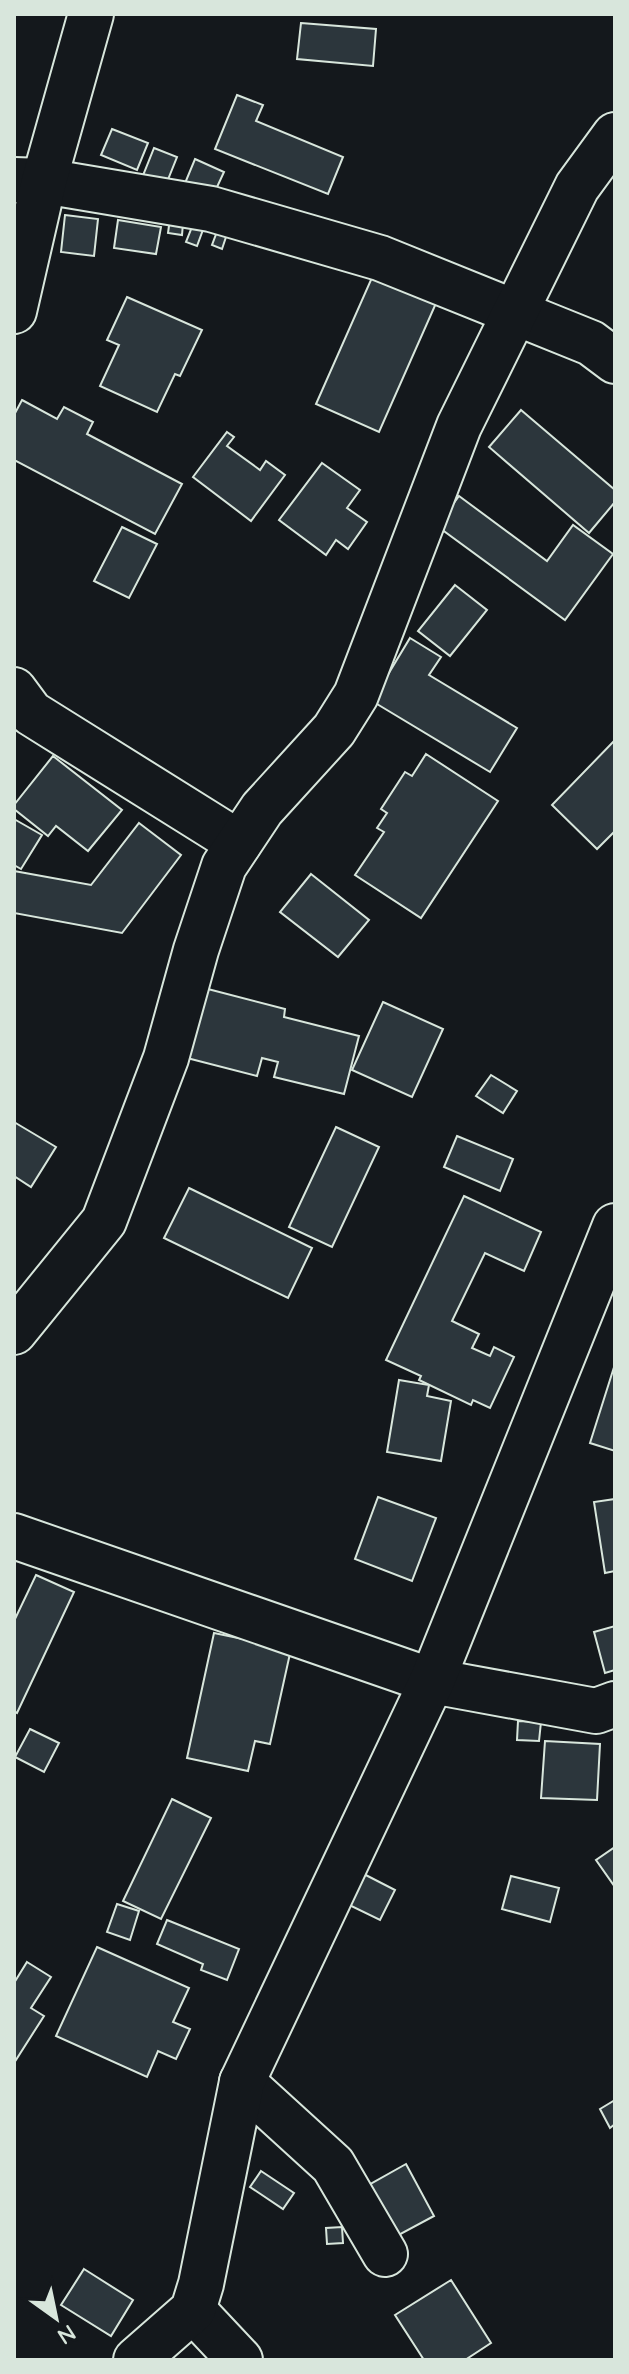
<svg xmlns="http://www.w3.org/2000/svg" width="629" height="2374" font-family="Quicksand,sans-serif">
<rect width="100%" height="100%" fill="#14181c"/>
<g fill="#2c363c" stroke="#d8e6dc" stroke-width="2">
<path d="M 301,23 L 376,29 L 373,66 L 297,59 Z"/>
<path d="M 237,95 L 263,105 L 256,121 L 343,157 L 328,194 L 215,149 Z"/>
<path d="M 112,129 L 148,143 L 137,170 L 101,155 Z"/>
<path d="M 154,148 L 177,157 L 165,187 L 142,178 Z"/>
<path d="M 195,159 L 224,172 L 211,200 L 183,188 Z"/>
<path d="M 171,211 L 184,212 L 182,235 L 168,233 Z"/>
<path d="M 65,215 L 98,219 L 94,256 L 61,252 Z"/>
<path d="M 118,220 L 161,227 L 156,254 L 114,248 Z"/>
<path d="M 221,221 L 230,225 L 222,249 L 212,245 Z"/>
<path d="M 194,222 L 204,227 L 197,246 L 186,242 Z"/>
<path d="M 374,273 L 437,301 L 379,432 L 316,404 Z"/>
<path d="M 127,297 L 202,330 L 180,376 L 175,374 L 157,412 L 100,386 L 119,345 L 107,340 Z"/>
<path d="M 22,400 L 57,419 L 64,407 L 93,422 L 87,434 L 182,484 L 155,534 L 14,460 L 14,415 Z"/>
<path d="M 521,410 L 615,490 L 615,502 L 589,533 L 489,447 Z"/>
<path d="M 227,432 L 234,437 L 227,446 L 260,470 L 266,461 L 285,475 L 251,521 L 193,477 Z"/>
<path d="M 322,463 L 360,490 L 347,508 L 367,522 L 348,549 L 336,540 L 326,555 L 279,520 Z"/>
<path d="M 459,496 L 547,561 L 573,525 L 613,554 L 565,620 L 437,526 Z"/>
<path d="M 122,527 L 157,544 L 129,598 L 94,581 Z"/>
<path d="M 455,585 L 487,610 L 450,656 L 418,631 Z"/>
<path d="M 410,638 L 441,657 L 429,675 L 517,728 L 490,772 L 372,701 Z"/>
<path d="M 615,740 L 615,831 L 597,849 L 552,805 Z"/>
<path d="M 426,754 L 498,801 L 421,918 L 355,875 L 384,832 L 377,828 L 387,813 L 381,809 L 405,772 L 412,776 Z"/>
<path d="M 53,756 L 122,810 L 88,851 L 56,826 L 48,836 L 14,809 L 14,805 Z"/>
<path d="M 14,819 L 42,835 L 21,869 L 14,865 Z"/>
<path d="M 139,823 L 181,855 L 122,933 L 14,913 L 14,871 L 91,885 Z"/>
<path d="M 311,874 L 369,920 L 338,957 L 280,912 Z"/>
<path d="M 204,988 L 285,1009 L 284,1017 L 359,1036 L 344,1094 L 274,1077 L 278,1062 L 262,1058 L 257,1076 L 187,1058 Z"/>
<path d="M 383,1002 L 443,1029 L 412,1097 L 352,1070 Z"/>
<path d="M 491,1075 L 517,1091 L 503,1113 L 476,1096 Z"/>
<path d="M 14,1122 L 56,1147 L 31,1187 L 14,1176 Z"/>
<path d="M 336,1127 L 379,1147 L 332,1247 L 289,1227 Z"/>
<path d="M 457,1136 L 513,1159 L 500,1191 L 444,1167 Z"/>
<path d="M 189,1188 L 312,1248 L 288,1298 L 164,1238 Z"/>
<path d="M 464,1196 L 541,1232 L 524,1271 L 485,1253 L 452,1321 L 479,1334 L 472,1348 L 490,1356 L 494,1347 L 514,1357 L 490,1408 L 473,1400 L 471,1405 L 419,1380 L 421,1376 L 386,1360 Z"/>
<path d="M 615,1364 L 615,1451 L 590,1443 Z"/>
<path d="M 399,1380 L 429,1385 L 427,1396 L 451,1401 L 441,1461 L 387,1452 Z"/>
<path d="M 378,1497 L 436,1518 L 412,1581 L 355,1559 Z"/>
<path d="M 615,1499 L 615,1571 L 605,1573 L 594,1502 Z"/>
<path d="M 36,1575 L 74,1592 L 17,1713 L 14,1711 L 14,1621 Z"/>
<path d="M 615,1626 L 615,1670 L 605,1673 L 594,1632 Z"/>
<path d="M 214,1633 L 291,1649 L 270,1744 L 255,1741 L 248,1771 L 187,1758 Z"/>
<path d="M 518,1721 L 541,1722 L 539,1741 L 517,1740 Z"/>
<path d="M 30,1729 L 59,1743 L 44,1772 L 15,1757 Z"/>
<path d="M 545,1741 L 600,1744 L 597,1800 L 541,1798 Z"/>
<path d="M 172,1799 L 211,1818 L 161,1919 L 123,1901 Z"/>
<path d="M 615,1847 L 615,1887 L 596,1860 Z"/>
<path d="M 356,1870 L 395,1890 L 380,1920 L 341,1901 Z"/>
<path d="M 511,1876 L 559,1888 L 550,1922 L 502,1909 Z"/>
<path d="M 117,1904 L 139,1911 L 130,1940 L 107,1932 Z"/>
<path d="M 167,1920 L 239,1949 L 227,1980 L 201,1970 L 203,1964 L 157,1944 Z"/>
<path d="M 97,1947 L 189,1988 L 173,2022 L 190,2029 L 176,2059 L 158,2051 L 147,2077 L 56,2036 Z"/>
<path d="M 27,1962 L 51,1977 L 31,2008 L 44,2016 L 14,2063 L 14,1983 Z"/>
<path d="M 615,2100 L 615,2124 L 610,2128 L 600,2109 Z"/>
<path d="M 406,2164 L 434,2216 L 395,2237 L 367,2186 Z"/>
<path d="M 261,2171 L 294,2193 L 283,2209 L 250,2187 Z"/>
<path d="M 342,2227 L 343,2243 L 327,2244 L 326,2228 Z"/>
<path d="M 84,2269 L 133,2300 L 111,2336 L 61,2305 Z"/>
<path d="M 451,2280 L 491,2343 L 465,2360 L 424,2360 L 395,2315 Z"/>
</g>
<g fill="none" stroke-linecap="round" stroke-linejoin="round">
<defs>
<g id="minor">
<path d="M 14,180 L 44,181 L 211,209 L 380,258 L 591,343 L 615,361"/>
<path d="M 14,311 L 44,181 L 91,14"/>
<path d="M 14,690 L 31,713 L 239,843"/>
<path d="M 14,1332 L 104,1221 L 166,1058 L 196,950 L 224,866 L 262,809 L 334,730 L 356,695 L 459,426 L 577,187 L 615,135"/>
<path d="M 14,1536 L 432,1681 L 596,1711 L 615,1704"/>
<path d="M 242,2082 L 333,2165 L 385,2254"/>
<path d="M 193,2310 L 240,2360"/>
<path d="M 136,2360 L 193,2310 L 201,2284 L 242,2082 L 432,1681 L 615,1226"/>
</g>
</defs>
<use href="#minor" stroke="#d8e6dc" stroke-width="48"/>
<use href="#minor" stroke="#14181c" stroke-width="44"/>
</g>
<rect width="629" height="2374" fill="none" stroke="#d8e6dc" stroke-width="32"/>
<g transform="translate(56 2318) rotate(147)" stroke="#14181c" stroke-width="6" paint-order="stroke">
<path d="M0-6L14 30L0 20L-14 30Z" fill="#d8e6dc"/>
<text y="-12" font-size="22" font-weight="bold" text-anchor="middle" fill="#d8e6dc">N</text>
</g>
</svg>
